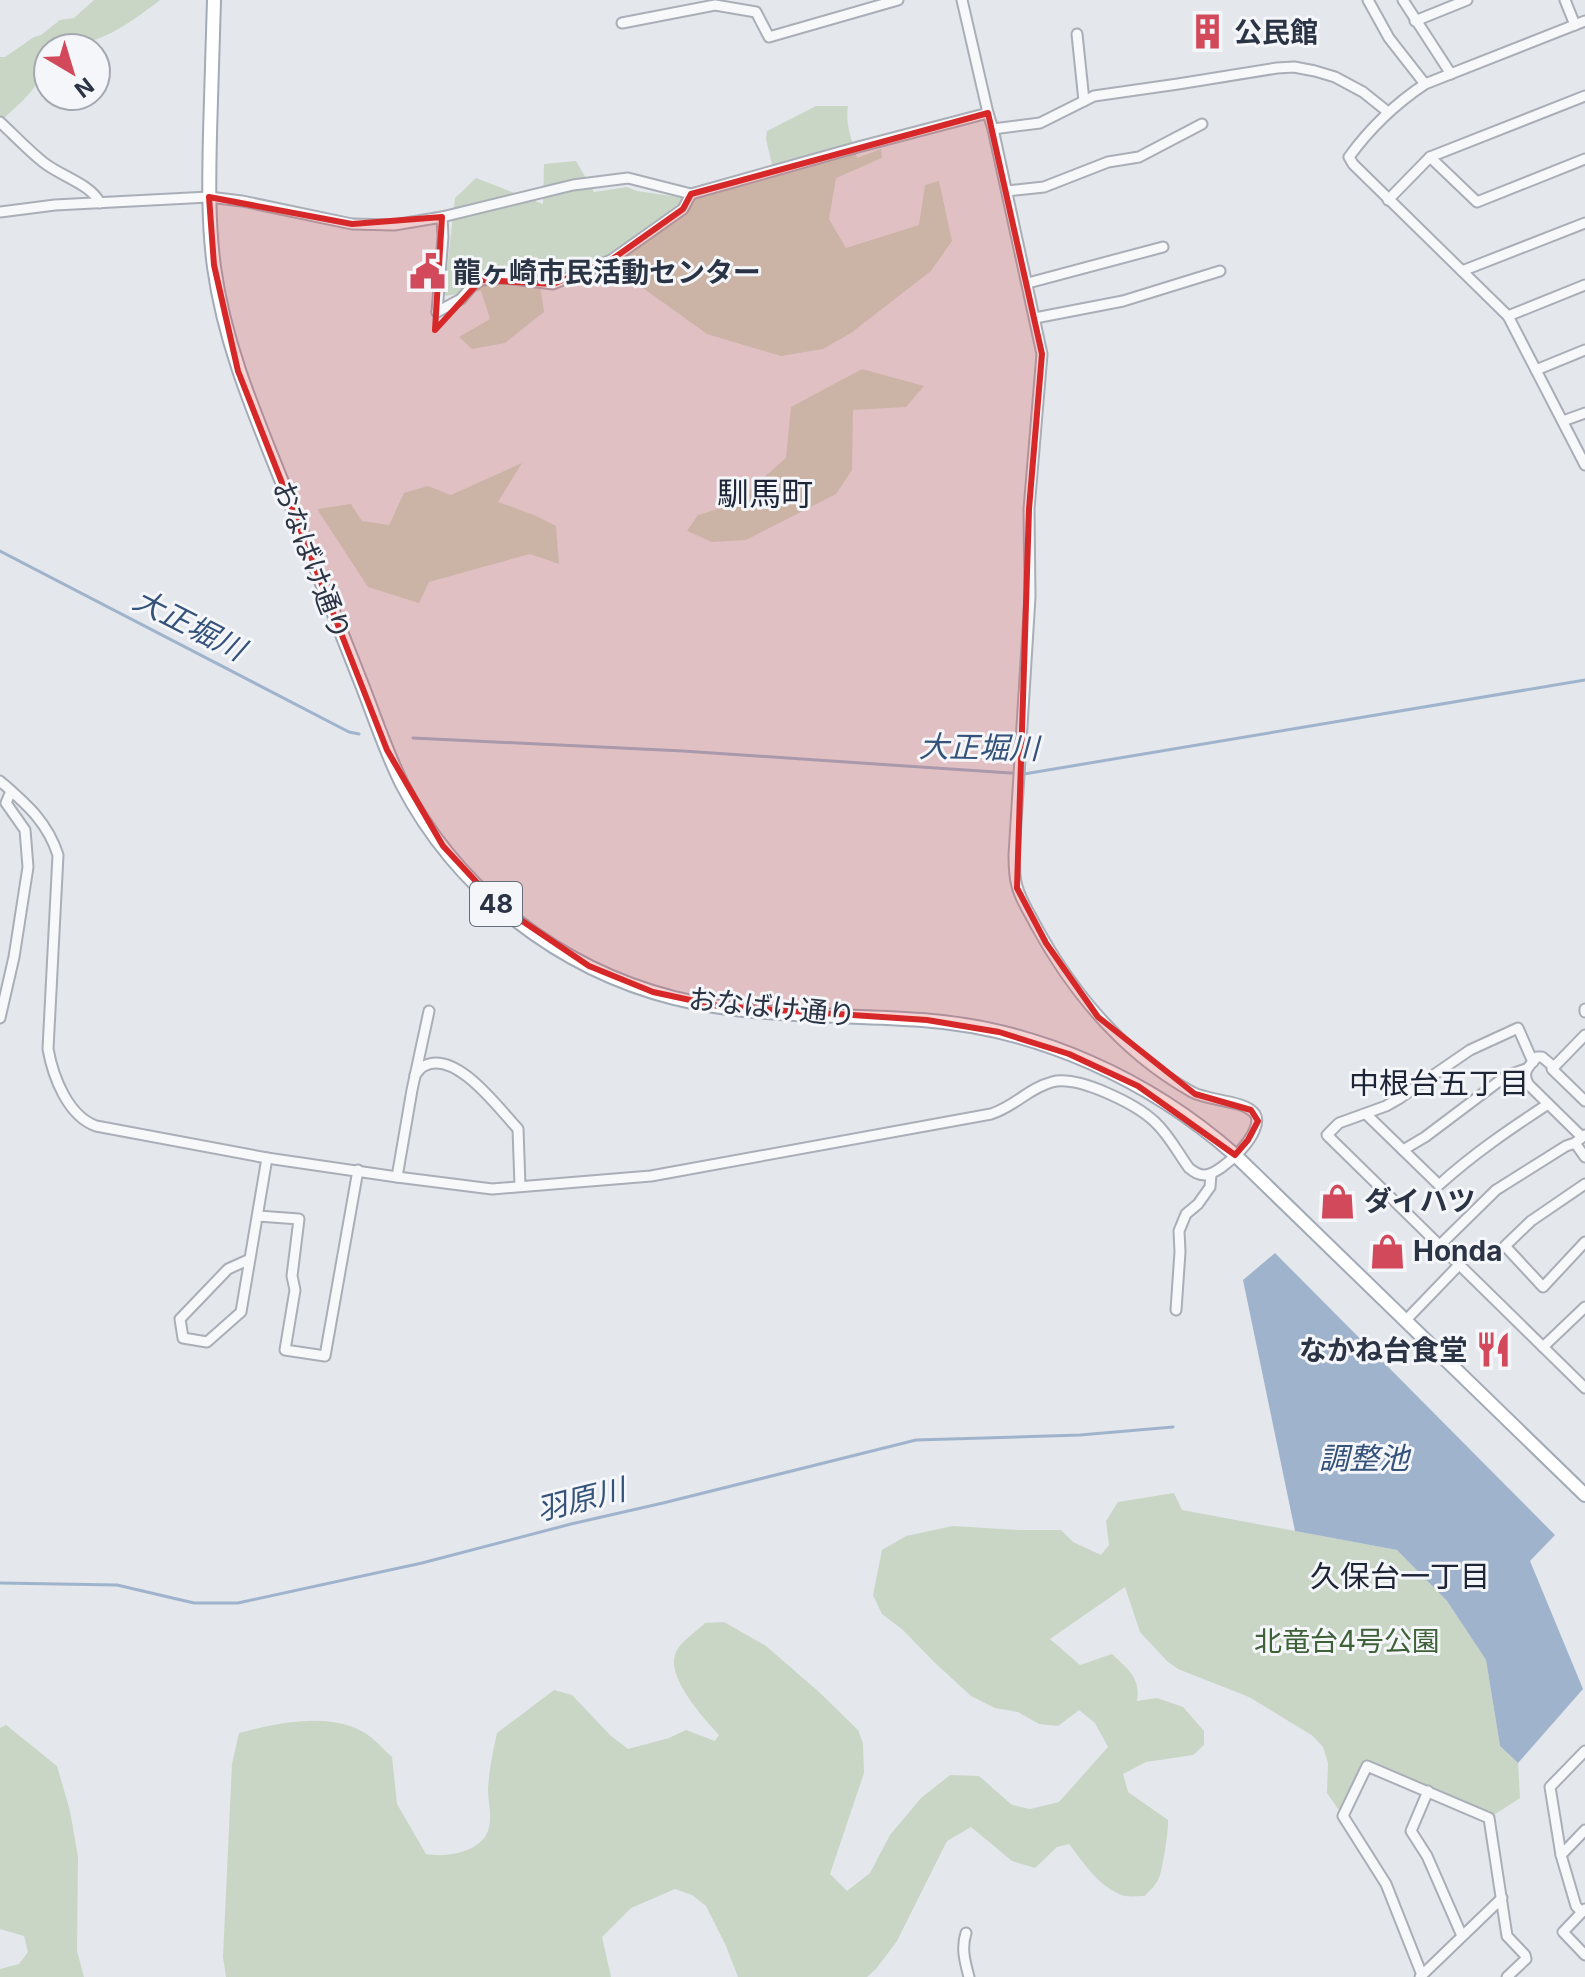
<svg xmlns="http://www.w3.org/2000/svg" width="1585" height="1977" font-family="Inter,'Noto Sans JP',sans-serif">
<rect width="100%" height="100%" fill="#e4e7ec"/>
<g fill="#c9d6c5">
<path d="M 94,0 L 160,0 C 124,28 94,48 48,48 C 48,80 26,98 4,118 L 0,119 L 0,57 L 5,57 L 34,37 L 41,35 L 60,20 L 74,18 Z"/>
<path d="M 816,106 L 848,106 C 845,127 852,138 857,158 L 881,149 L 882,158 L 836,178 L 829,219 L 846,248 L 919,225 L 925,185 L 939,181 L 952,241 L 931,271 L 851,333 L 823,349 L 781,356 L 707,334 L 636,283 L 612,277 L 538,271 L 544,312 L 505,343 L 472,349 L 459,337 L 490,319 L 481,291 L 444,296 L 455,198 L 476,178 L 543,204 L 544,164 L 576,161 L 594,192 L 627,187 L 637,191 L 692,199 L 775,177 L 766,139 L 767,131 Z"/>
<path d="M 862,369 L 924,386 L 906,407 L 853,410 L 852,470 L 836,494 L 746,540 L 712,542 L 687,531 L 698,515 L 732,505 L 786,458 L 791,407 Z"/>
<path d="M 522,463 L 498,502 L 534,515 L 556,526 L 559,564 L 530,554 L 429,582 L 419,603 L 368,587 L 317,509 L 351,504 L 362,521 L 389,525 L 404,493 L 428,486 L 451,495 Z"/>
<path d="M 1174,1493 L 1182,1510 L 1397,1550 L 1447,1601 L 1486,1660 L 1500,1746 L 1518,1763 L 1520,1798 L 1489,1818 L 1368,1766 L 1343,1816 L 1327,1793 L 1328,1763 L 1323,1747 L 1313,1736 L 1249,1697 L 1178,1669 L 1167,1661 L 1140,1632 L 1125,1587 L 1050,1639 L 1080,1665 L 1112,1654 C 1128,1669 1141,1678 1137,1701 L 1157,1698 L 1183,1707 L 1204,1731 L 1204,1745 L 1193,1755 L 1146,1762 L 1123,1774 L 1128,1792 L 1168,1820 C 1169,1829 1162,1874 1158,1880 C 1155,1886 1149,1891 1145,1896 C 1139,1896 1131,1897 1125,1896 C 1100,1889 1084,1863 1069,1844 L 1057,1847 L 1035,1868 L 1012,1861 L 971,1827 L 947,1841 L 897,1941 L 876,1969 L 867,1977 L 738,1977 L 726,1946 L 706,1906 L 692,1895 L 675,1889 L 631,1908 L 602,1937 L 611,1977 L 226,1977 L 223,1957 L 232,1764 L 239,1733 C 276,1723 328,1712 363,1732 C 374,1738 383,1749 392,1757 L 397,1804 L 426,1854 C 447,1858 484,1852 489,1827 C 492,1815 488,1801 488,1789 C 489,1770 493,1751 497,1733 L 554,1690 L 572,1695 L 610,1735 L 628,1749 L 669,1738 L 686,1730 L 715,1741 L 719,1735 C 704,1719 667,1678 675,1655 C 678,1643 696,1632 705,1623 L 724,1622 L 766,1646 L 819,1692 L 858,1730 L 863,1743 L 864,1773 L 830,1874 L 847,1891 L 870,1873 L 890,1835 L 921,1798 L 950,1775 L 979,1776 L 1012,1805 L 1030,1809 L 1059,1802 L 1108,1747 L 1095,1723 L 1079,1710 L 1058,1726 L 1039,1724 L 1018,1712 L 995,1708 L 971,1696 L 933,1661 L 903,1630 L 882,1614 L 873,1595 L 882,1550 L 906,1536 L 953,1526 L 1020,1530 L 1061,1530 L 1073,1542 L 1101,1555 L 1109,1545 L 1106,1521 L 1118,1502 Z"/>
<path d="M 6,1725 L 57,1766 L 70,1811 L 78,1857 L 77,1951 L 84,1977 L 0,1977 L 0,1969 L 19,1964 L 28,1952 L 24,1936 L 0,1929 L 0,1728 Z"/>
</g>
<path fill="#9fb4cc" d="M 1275,1253 L 1555,1535 L 1530,1561 L 1583,1689 L 1518,1763 L 1500,1746 L 1486,1660 L 1447,1601 L 1397,1550 L 1295,1531 L 1243,1280 Z"/>
<g fill="none" stroke-linecap="round" stroke-linejoin="round">
<g stroke="#9fb4cc" stroke-width="3">
<path d="M 0,551 L 349,732 L 359,734"/>
<path d="M 413,738 L 683,751 L 1024,774 L 1585,680"/>
<path d="M 0,1583 L 117,1585 L 194,1603 L 238,1603 L 422,1563 L 571,1524 L 663,1503 L 916,1440 L 1080,1435 L 1173,1427"/>
</g>
<defs>
<g id="minor">
<path d="M 1368,0 L 1389,38 L 1425,84"/>
<path d="M 1403,0 L 1451,74"/>
<path d="M 1565,0 L 1575,25"/>
<path d="M 1415,21 L 1467,0"/>
<path d="M 1585,21 L 1425,84 C 1395,104 1370,128 1349,157 L 1353,164 L 1508,316 L 1585,465"/>
<path d="M 622,23 L 715,5 L 756,12 L 769,37 L 898,0"/>
<path d="M 1077,34 L 1084,101"/>
<path d="M 0,122 C 14,135 28,150 43,162 C 60,176 91,184 100,203"/>
<path d="M 993,129 L 1040,123 L 1094,96 L 1178,84 L 1277,68 L 1294,67 L 1315,71 L 1335,77 L 1363,92 L 1388,112"/>
<path d="M 1430,157 L 1477,202 L 1585,159"/>
<path d="M 1007,191 L 1044,187 L 1108,162 L 1139,157 L 1202,124"/>
<path d="M 1388,200 L 1430,157 L 1585,96"/>
<path d="M 0,212 L 55,205 L 209,197 L 242,201 L 352,224 L 394,225 L 442,217 L 573,185 L 628,178 L 691,194 L 858,147 L 988,113"/>
<path d="M 1462,271 L 1585,223"/>
<path d="M 1028,283 L 1163,247"/>
<path d="M 437,312 L 461,299 L 472,286 L 481,280 L 505,278 L 553,284 L 611,260 L 683,209 L 691,194"/>
<path d="M 437,312 L 443,237 L 442,217"/>
<path d="M 1508,316 L 1585,285"/>
<path d="M 1035,318 L 1123,301 L 1220,271"/>
<path d="M 1536,370 L 1585,350"/>
<path d="M 1563,421 L 1585,413"/>
<path d="M 0,781 C 26,804 47,821 58,855 L 48,1049 C 53,1077 68,1116 96,1126 L 267,1158 L 397,1177 L 492,1189 L 651,1176 L 991,1114 C 1014,1107 1029,1088 1052,1082 C 1078,1075 1136,1104 1155,1122 C 1169,1135 1178,1153 1189,1168 C 1194,1172 1198,1175 1205,1175 C 1222,1174 1266,1131 1255,1114 C 1245,1100 1208,1101 1192,1092 C 1124,1054 1072,992 1035,924 C 1029,912 1020,899 1017,886 C 1014,876 1014,865 1014,855 L 1030,597 L 1029,509 L 1042,354 L 993,129 L 988,113 L 962,0"/>
<path d="M 1585,1009 L 1585,1012"/>
<path d="M 0,1018 L 14,957 L 28,867 L 25,830 L 6,803 L 11,791"/>
<path d="M 1585,1035 L 1552,1069 L 1585,1101"/>
<path d="M 1533,1062 L 1518,1028 L 1470,1050 L 1400,1098 L 1386,1106 L 1339,1123 L 1327,1135 L 1585,1388"/>
<path d="M 1554,1067 L 1542,1057 L 1537,1057 C 1528,1067 1521,1073 1529,1085 L 1582,1137"/>
<path d="M 415,1075 C 418,1072 420,1068 424,1066 C 456,1049 499,1109 518,1129 L 520,1186"/>
<path d="M 1366,1114 L 1439,1185 C 1473,1154 1510,1129 1548,1104"/>
<path d="M 1575,1143 L 1585,1157"/>
<path d="M 1403,1150 L 1425,1137 L 1506,1076 L 1526,1069"/>
<path d="M 397,1177 L 412,1090 L 429,1011"/>
<path d="M 1585,1184 L 1531,1221 L 1505,1246 L 1543,1287 L 1585,1242"/>
<path d="M 258,1216 L 299,1219 L 292,1276 L 295,1290 L 285,1350 L 325,1356 L 358,1170"/>
<path d="M 1440,1245 L 1496,1190 L 1566,1146 L 1575,1143 L 1585,1135"/>
<path d="M 250,1259 L 228,1269 L 180,1319 L 183,1338 L 207,1342 L 241,1312 L 267,1158"/>
<path d="M 1176,1310 L 1180,1252 L 1179,1231 L 1186,1214 L 1198,1204 L 1210,1187 L 1211,1174"/>
<path d="M 1406,1320 L 1459,1265"/>
<path d="M 1543,1347 L 1585,1307"/>
<path d="M 1428,1791 L 1411,1831 L 1427,1856 L 1462,1936"/>
<path d="M 1561,1855 L 1585,1830"/>
<path d="M 1585,1909 L 1563,1932 L 1585,1955"/>
<path d="M 1582,1912 L 1576,1906 L 1561,1855 L 1550,1787 L 1585,1751"/>
<path d="M 966,1933 C 961,1948 965,1962 969,1977"/>
<path d="M 1422,1975 L 1386,1884 L 1343,1816 L 1367,1766 L 1489,1818 L 1507,1936 L 1525,1955 L 1526,1959 L 1507,1977"/>
<path d="M 1420,1977 L 1502,1898"/>
</g>
<path id="major" d="M 214,0 C 213,44 211,89 210,133 C 209,178 208,222 214,267 C 227,361 267,440 300,528 C 321,580 341,633 362,685 C 375,718 386,752 402,784 C 457,890 559,969 674,998 C 754,1018 840,1014 922,1020 C 1037,1028 1149,1079 1235,1155 L 1585,1495"/>
</defs>
<use href="#minor" stroke="#a9aeb7" stroke-width="13"/>
<use href="#major" stroke="#a3abb8" stroke-width="16"/>
<use href="#minor" stroke="#f7f8fa" stroke-width="9"/>
<use href="#major" stroke="#fff" stroke-width="12"/>
</g>
<path fill="#d62828" fill-opacity="0.2" stroke="#d62828" stroke-width="6" stroke-linejoin="round" d="M 988,113 L 1042,354 L 1029,509 L 1017,888 L 1046,943 L 1098,1017 L 1195,1094 L 1251,1110 L 1258,1121 L 1248,1140 L 1235,1155 L 1138,1086 L 1069,1054 L 999,1032 L 927,1020 L 718,1006 L 653,992 L 589,966 L 497,904 L 443,846 L 387,750 L 238,371 L 214,265 L 209,197 L 352,224 L 442,217 L 435,330 L 481,280 L 553,284 L 611,260 L 683,209 L 691,194 Z"/>
<defs>
<symbol id="building-bare" viewBox="-9 -9 18 18"><path d="M-4-6H4V6H1V3H-1V6H-4ZM-2.5-4.3h1.7v1.8h-1.7ZM.8-4.3h1.7v1.8H.8ZM-2.5-1h1.7V.8h-1.7ZM.8-1h1.7V.8H.8Z" fill="#d1495b" stroke="#f4f6f9" stroke-width="2.5" paint-order="stroke"/></symbol>
<symbol id="civic-bare" viewBox="-9 -9 18 18"><path d="M-.6-6.5H3V-4.5H.6V-3L4-1V1h2V6H-6V1h2V-1L-.6-3ZM-1.2 2.5V6h2.4V2.5Z" fill="#d1495b" stroke="#f4f6f9" stroke-width="2.5" paint-order="stroke"/></symbol>
<symbol id="shop-bare" viewBox="-9 -9 18 18"><path d="M-5-2.5h2.3a2.7 3.5 0 0 1 5.4 0H5L5.5 6h-11ZM-1.5-2.5h3a1.5 2.3 0 0 0-3 0Z" fill="#d1495b" stroke="#f4f6f9" stroke-width="2.5" paint-order="stroke"/></symbol>
<symbol id="restaurant-bare" viewBox="-9 -9 18 18"><path d="M-5-6h1v4h1v-4h1v4h1v-4h1v5L-1.5 .5V6h-2V.5L-5-1ZM5-6V6H3V1.5H1.5Q1.5-4 5-6Z" fill="#d1495b" stroke="#f4f6f9" stroke-width="2.5" paint-order="stroke"/></symbol>
</defs>
<g fill-rule="evenodd">
<use href="#building-bare" x="1182" y="6" width="51" height="51"/>
<use href="#civic-bare" x="402" y="246" width="51" height="51"/>
<use href="#shop-bare" x="1312" y="1176" width="51" height="51"/>
<use href="#shop-bare" x="1362" y="1226" width="51" height="51"/>
<use href="#restaurant-bare" x="1468" y="1324" width="51" height="51"/>
</g>
<g text-anchor="middle" stroke-width="6" stroke-linejoin="round" paint-order="stroke">
<rect fill="#f4f6f9" stroke="#676e7b" stroke-width="2" x="470" y="882" width="52" height="44" rx="6"/>
<g font-size="26" font-weight="bold" fill="#2b3445">
<text x="496" y="913">48</text>
</g>
<g font-size="28" font-weight="bold" fill="#2b3445" stroke="#f4f6f9" text-anchor="start">
<text x="1234" y="42">公民館</text>
<text x="453" y="282">龍ヶ崎市民活動センター</text>
<text x="1364" y="1211">ダイハツ</text>
<text x="1413" y="1261">Honda</text>
<text x="1467" y="1360" text-anchor="end">なかね台食堂</text>
</g>
<g font-size="28" fill="#2b3445" stroke="#f4f6f9">
<text transform="translate(312 560) rotate(69)" y="10">おなばけ通り</text>
<text transform="translate(772 1007) rotate(6)" y="10">おなばけ通り</text>
</g>
<g font-size="28" fill="#3f6138" stroke="#f4f6f9">
<text x="1347" y="1651">北竜台4号公園</text>
</g>
<g font-size="30" font-style="italic" fill="#34527a" stroke="#f4f6f9">
<text transform="translate(189 625) rotate(27)" y="10">大正堀川</text>
<text transform="translate(979 748) rotate(1)" y="10">大正堀川</text>
<text x="1364" y="1469">調整池</text>
<text transform="translate(581 1500) rotate(-14)" y="10">羽原川</text>
</g>
<g font-size="30" fill="#1d2536" stroke="#f4f6f9">
<text x="1439" y="1094">中根台五丁目</text>
<text x="1400" y="1587">久保台一丁目</text>
</g>
<g font-size="32" fill="#1d2536" stroke="#f4f6f9">
<text x="765" y="505">馴馬町</text>
</g>
</g>
<g transform="translate(72 72) rotate(142)"><circle r="38" fill="#f4f6f9" stroke="#a4a8b1" stroke-width="2"/>
<path d="M0-6L14 30L0 20L-14 30Z" fill="#d1495b"/>
<text y="-12" font-size="22" font-weight="bold" text-anchor="middle" fill="#2b3445">N</text>
</g>
</svg>
